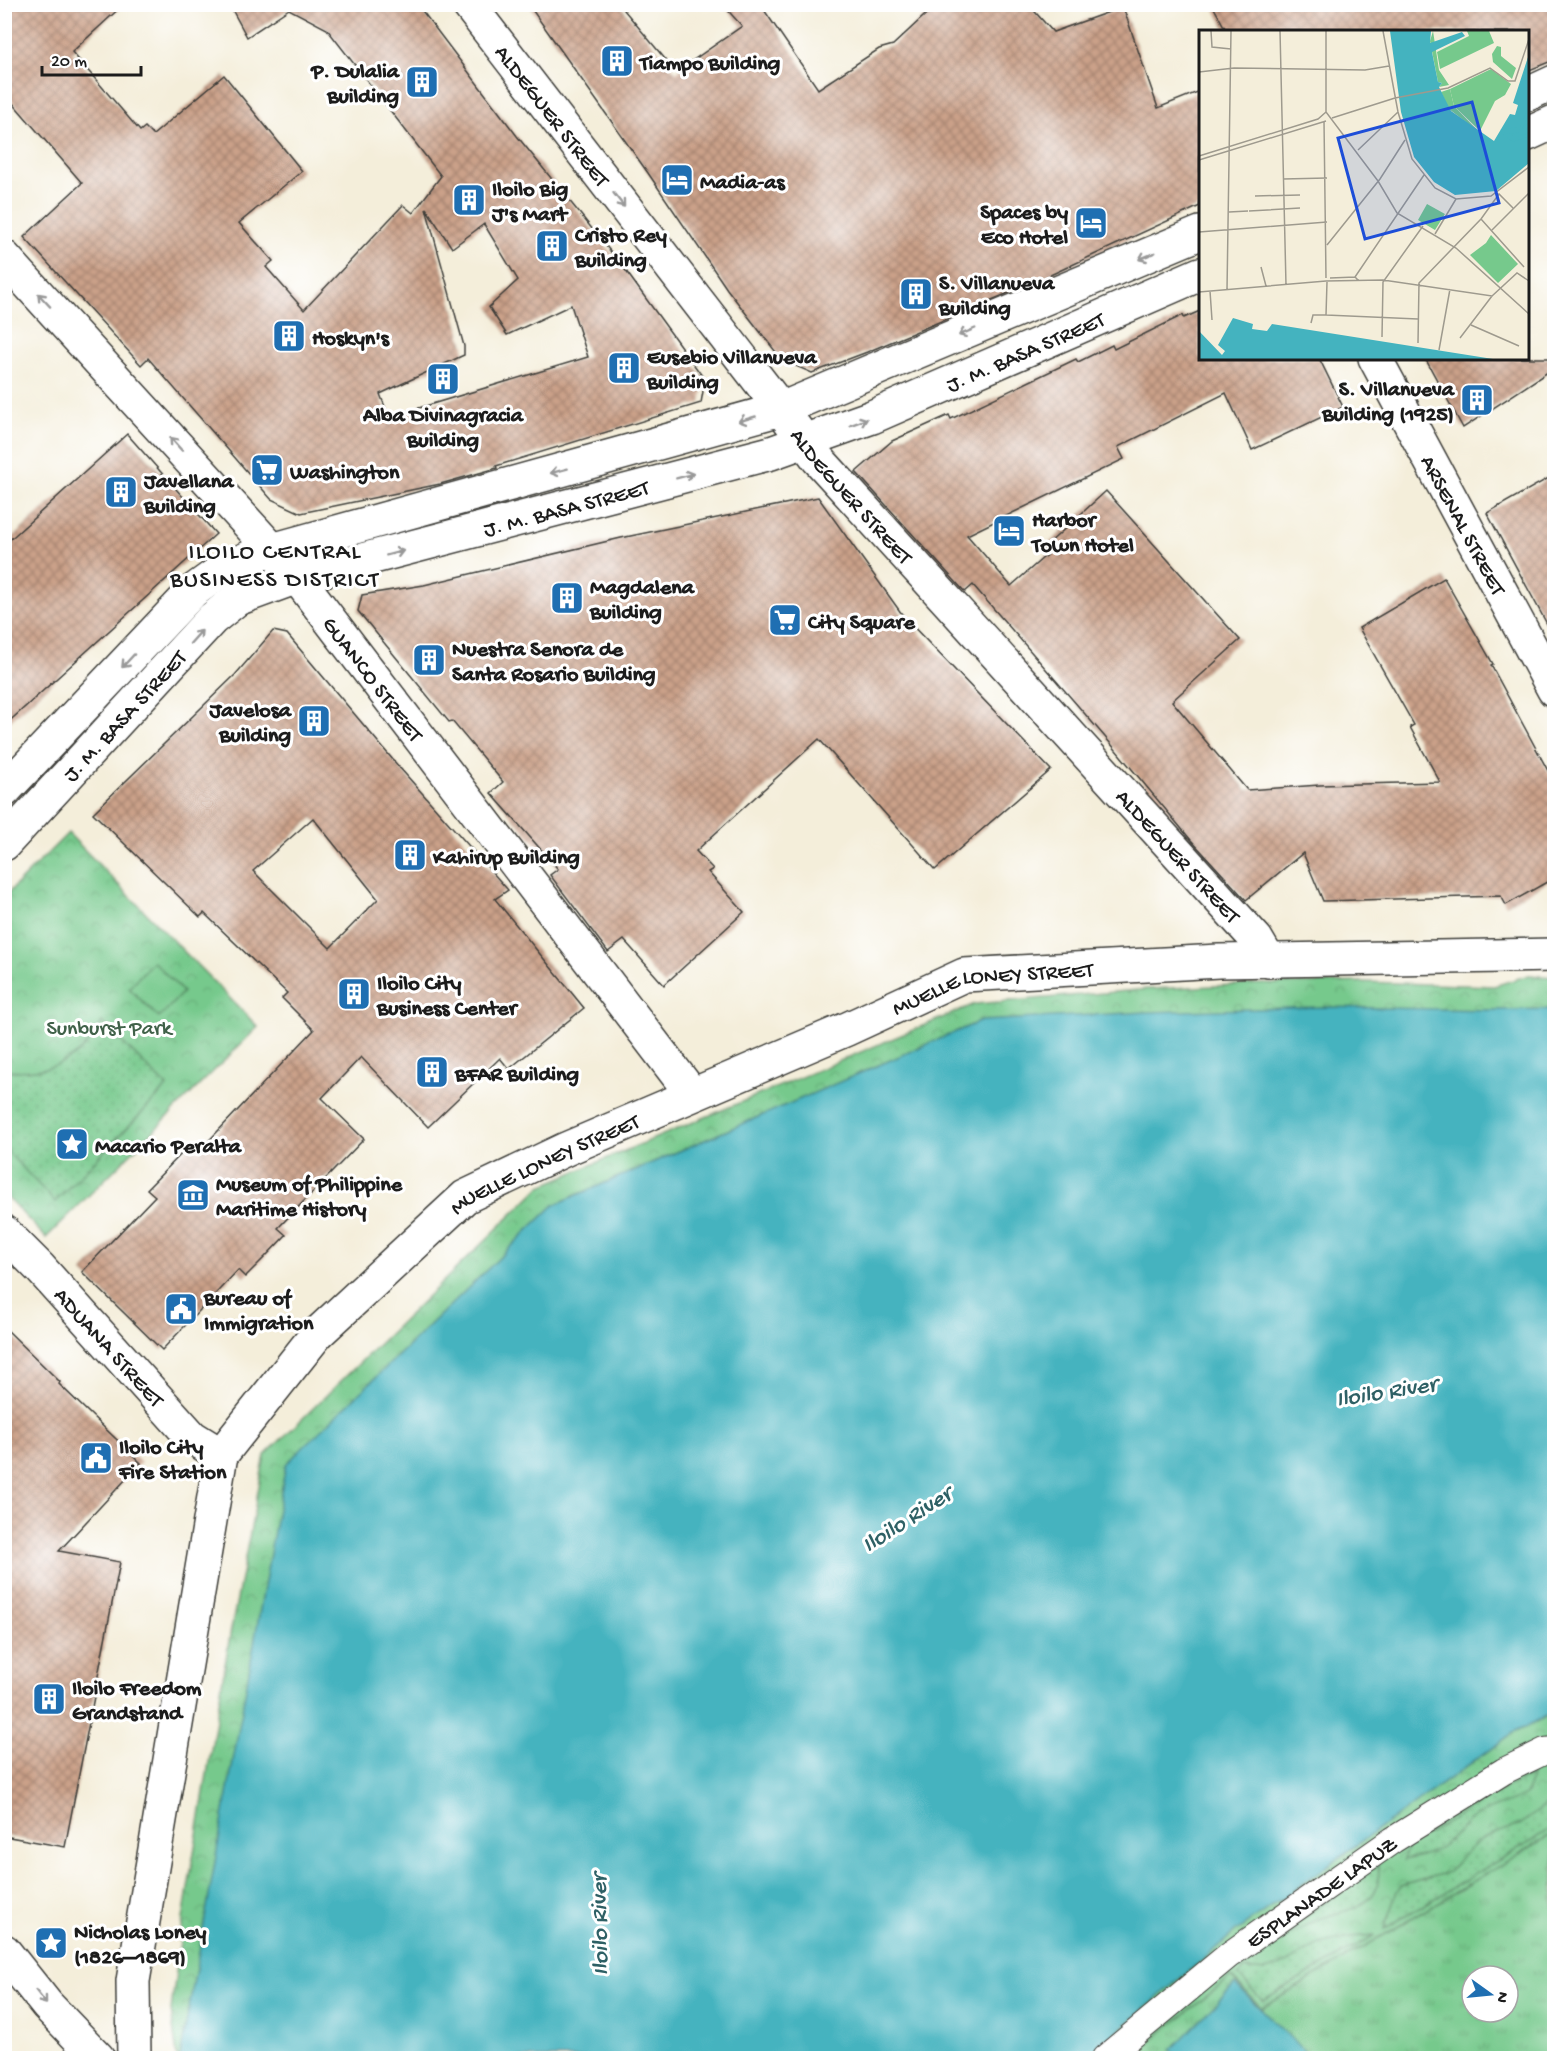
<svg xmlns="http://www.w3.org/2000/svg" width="1559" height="2063" font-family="'Gochi Hand',sans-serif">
<defs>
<pattern id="grass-tufts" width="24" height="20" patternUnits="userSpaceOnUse" patternTransform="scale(1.5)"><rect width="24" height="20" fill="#76c98c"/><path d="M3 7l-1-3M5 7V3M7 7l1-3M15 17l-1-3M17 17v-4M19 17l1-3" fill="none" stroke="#66ac78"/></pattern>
<pattern id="park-crowns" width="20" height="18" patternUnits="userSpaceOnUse" patternTransform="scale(1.5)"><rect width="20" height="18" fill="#76c98c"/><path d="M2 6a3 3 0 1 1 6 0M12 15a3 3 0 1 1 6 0" fill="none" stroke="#66ac78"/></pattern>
<pattern id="garden-dots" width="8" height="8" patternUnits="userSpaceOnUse" patternTransform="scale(1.5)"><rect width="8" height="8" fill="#76c98c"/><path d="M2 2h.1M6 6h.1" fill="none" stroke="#66ac78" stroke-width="1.8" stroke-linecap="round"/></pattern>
<pattern id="building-cross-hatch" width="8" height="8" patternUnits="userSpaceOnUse" patternTransform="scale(1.5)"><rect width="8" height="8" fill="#cba189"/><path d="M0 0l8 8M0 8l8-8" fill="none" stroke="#a4826f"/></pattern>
</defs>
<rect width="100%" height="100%" fill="#fff"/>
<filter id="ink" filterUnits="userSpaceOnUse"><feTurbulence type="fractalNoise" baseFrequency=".0167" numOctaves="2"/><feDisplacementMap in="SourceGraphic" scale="12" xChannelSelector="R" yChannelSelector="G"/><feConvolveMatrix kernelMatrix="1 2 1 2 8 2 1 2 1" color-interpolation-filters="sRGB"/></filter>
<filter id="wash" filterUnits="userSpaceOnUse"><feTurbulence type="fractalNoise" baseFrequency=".008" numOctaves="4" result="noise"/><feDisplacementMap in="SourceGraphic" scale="24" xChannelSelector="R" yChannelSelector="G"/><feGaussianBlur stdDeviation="1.35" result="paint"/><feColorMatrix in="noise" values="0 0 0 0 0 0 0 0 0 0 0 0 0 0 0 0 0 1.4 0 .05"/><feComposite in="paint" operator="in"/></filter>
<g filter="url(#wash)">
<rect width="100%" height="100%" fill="#f4eeda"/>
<path fill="url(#grass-tufts)" stroke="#497254" stroke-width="1.5" fill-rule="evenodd" d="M 1554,1833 L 1554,2058 L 1129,2058 L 1231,1977 L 1262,2008 ZM 1472,1976 L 1508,1976 L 1508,2012 L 1472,2012 Z"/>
<g fill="url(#park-crowns)" stroke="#497254" stroke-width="1.5">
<path d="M 68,833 L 258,1027 L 46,1238 L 5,1195 L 5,896 Z"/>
<path d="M 1529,975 L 1554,977 L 1554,1009 L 981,1021 L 554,1205 L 180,2058 L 177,2058 L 171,2010 L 183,1919 L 230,1635 L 265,1455 L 541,1186 L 975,1004 L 1149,989 L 1257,984 L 1364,982 L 1494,986 Z"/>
<path d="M 1554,1715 L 1554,1833 L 1262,2008 L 1231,1977 L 1129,2058 L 1096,2058 L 1090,2053 L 1235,1932 L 1513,1733 L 1547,1716 Z"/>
</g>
<g fill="url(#garden-dots)" stroke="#497254" stroke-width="1.5">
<path d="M 102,1022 L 167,1087 L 55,1202 L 5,1149 L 5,1070 C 34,1073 64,1068 85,1046 C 92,1040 97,1030 102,1022 Z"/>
<path d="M 1531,1775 L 1527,1794 C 1513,1804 1495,1804 1480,1814 C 1466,1822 1456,1835 1443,1845 C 1431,1854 1418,1857 1404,1860 L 1406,1847 L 1491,1796 Z"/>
<path d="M 1554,1799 L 1554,1827 L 1384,1929 L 1397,1891 L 1401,1886 L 1448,1872 L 1466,1852 L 1483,1838 L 1521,1824 Z"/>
<path d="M 1378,1865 C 1384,1907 1350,1908 1322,1918 C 1300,1926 1287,1941 1263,1946 Z"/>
<path d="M 1375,1935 L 1263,2001 L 1239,1976 L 1245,1969 L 1265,1971 L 1279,1967 L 1319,1944 L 1351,1937 Z"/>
</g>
<path fill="#76c98c" stroke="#497254" stroke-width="1.5" d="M 153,961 L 183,992 L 159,1018 L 129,988 Z"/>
<g fill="#44b3bf" stroke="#30686e" stroke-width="1.5">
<path d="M 1324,1007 L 1496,1010 L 1554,1009 L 1554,1715 L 1547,1716 L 1513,1733 L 1235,1932 L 1086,2058 L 180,2058 L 286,1464 L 554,1205 L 981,1021 L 1148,1012 Z"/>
<path d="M 1235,1984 L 1311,2058 L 1180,2058 L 1171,2050 Z"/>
</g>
<g id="blocks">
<g fill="url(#building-cross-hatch)" fill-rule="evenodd">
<path d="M 4,4 L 124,4 L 72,52 L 140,131 L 145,127 L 153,135 L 224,75 L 302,171 L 239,223 L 273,261 L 266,267 L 304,310 L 403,205 L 413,213 L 441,176 L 327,29 L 289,9 L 247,37 L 229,4 L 417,4 L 517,136 L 623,267 L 705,380 L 701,403 L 496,466 L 497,468 L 440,484 L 301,513 L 271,499 L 148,358 L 141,365 L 24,237 L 82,183 L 4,93 ZM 426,208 L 452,248 L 484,224 L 518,280 L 489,307 L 507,335 L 571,305 L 588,357 L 389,417 L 380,394 L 464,355 L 464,346 Z"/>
<path d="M 528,4 L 619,4 L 676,72 L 742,26 L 722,4 L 760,4 L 818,89 L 879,49 L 893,45 L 937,4 L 1028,4 L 1053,32 L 1123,7 L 1158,108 L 1200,91 L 1200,206 L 1035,282 L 867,352 L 812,373 L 782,360 L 727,289 L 648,173 Z"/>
<path d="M 1212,4 L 1554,4 L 1554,60 L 1527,71 L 1527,32 L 1227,32 Z"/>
<path d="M 1200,311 L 1200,358 L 1319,358 L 1343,407 L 1252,450 L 1226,393 L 1118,447 L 1124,459 L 967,535 L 1011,586 L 1052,550 L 1047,545 L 1106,491 L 1240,640 L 1172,701 L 1247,790 L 1320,785 L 1440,782 L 1410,727 L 1414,725 L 1359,628 L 1444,578 L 1493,664 L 1491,665 L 1554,782 L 1554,878 L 1506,905 L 1501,896 L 1323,901 L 1303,853 L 1246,900 L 1191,840 L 1111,744 L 973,585 L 965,592 L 856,472 L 892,441 L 949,415 L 951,419 L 1076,359 L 1078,362 L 1112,345 L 1114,349 L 1183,315 L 1184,318 Z"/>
<path d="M 1425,358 L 1554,358 L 1554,368 L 1463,428 Z"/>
<path d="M 127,434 L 216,534 L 4,726 L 4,545 Z"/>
<path d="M 1554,475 L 1554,637 L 1487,513 Z"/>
<path d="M 818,497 L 904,617 L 1051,770 L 935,870 L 819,739 L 696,851 L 713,869 L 708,872 L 744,912 L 664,985 L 624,940 L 608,952 L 550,875 L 558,869 L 491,793 L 503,782 L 452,721 L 449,722 L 358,611 L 362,595 L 424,585 L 621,538 Z"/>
<path d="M 273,631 L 287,634 L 399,767 L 508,890 L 495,899 L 584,1008 L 509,1069 L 500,1058 L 428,1127 L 361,1057 L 322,1098 L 364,1139 L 278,1228 L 286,1235 L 265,1257 L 245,1277 L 238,1270 L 162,1350 L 82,1272 L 155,1196 L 147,1189 L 191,1144 L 199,1151 L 314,1030 L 282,998 L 287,993 L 204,913 L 200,917 L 93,813 L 235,675 ZM 313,818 L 378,899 L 330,948 L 253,871 Z"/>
<path d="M 4,1327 L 60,1382 L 59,1384 L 141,1463 L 59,1551 L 120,1562 L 65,1847 L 4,1836 Z"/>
</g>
</g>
</g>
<g filter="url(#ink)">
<use href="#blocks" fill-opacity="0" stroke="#3c3c38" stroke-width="1.5"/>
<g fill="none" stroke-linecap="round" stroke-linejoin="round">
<defs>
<g id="pedestrian">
<path id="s1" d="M 1105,2058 L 1229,1955 L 1393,1840 L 1504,1771 L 1545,1751 L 1554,1750"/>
</g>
<g id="minor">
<path id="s2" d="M 468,4 L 781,409 L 818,459 L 1256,939 L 1269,961"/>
<path id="s3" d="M 4,257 L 297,577 L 692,1094"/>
<path id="s4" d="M 1375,358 L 1554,690"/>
<path id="s5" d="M 4,1232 L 40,1268 L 192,1437 L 221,1455"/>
<path d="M 4,1951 L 47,2005 L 98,2058"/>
</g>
<g id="secondary">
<path d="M 1528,94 L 1554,82"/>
<path d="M 1528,134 L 1554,122"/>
<path d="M 4,791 L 193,591 L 218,573 L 254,555 L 781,409 L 1200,233"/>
<path id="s6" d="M 4,844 L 212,619 L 237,599 L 297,577 L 771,453 L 872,417 L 1200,274"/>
<path id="s7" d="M 134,2058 L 133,1981 L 221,1455 L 317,1334 L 465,1197 L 566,1149 L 847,1029 L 964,975 L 1219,961 L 1554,955"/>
</g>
</defs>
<use href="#pedestrian" stroke="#3c3c38" stroke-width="28"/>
<use href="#minor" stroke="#3c3c38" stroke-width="36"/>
<use href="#secondary" stroke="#3c3c38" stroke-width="36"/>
<use href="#pedestrian" stroke="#fff" stroke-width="26"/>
<use href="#minor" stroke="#fff" stroke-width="33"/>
<use href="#secondary" stroke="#fff" stroke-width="33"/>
</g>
<defs><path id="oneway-shaft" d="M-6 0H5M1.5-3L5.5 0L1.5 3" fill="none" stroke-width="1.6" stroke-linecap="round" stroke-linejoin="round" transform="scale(1.5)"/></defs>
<g stroke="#999">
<use href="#oneway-shaft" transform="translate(619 200) rotate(52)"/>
<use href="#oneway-shaft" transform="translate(1147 256) rotate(157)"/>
<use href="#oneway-shaft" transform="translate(44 300) rotate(-133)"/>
<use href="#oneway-shaft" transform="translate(967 332) rotate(157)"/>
<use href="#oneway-shaft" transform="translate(747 419) rotate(164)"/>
<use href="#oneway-shaft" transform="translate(859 422) rotate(-21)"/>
<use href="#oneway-shaft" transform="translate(176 444) rotate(-132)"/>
<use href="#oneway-shaft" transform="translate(559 471) rotate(165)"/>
<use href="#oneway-shaft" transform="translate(685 476) rotate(-15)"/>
<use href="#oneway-shaft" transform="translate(395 553) rotate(-15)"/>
<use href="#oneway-shaft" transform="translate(196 637) rotate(-48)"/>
<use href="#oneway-shaft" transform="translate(128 661) rotate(133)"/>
<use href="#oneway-shaft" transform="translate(41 1997) rotate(52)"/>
</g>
</g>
<defs>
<symbol id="building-square" viewBox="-11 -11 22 22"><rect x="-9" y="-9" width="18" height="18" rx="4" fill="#1f6fb2" stroke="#fff"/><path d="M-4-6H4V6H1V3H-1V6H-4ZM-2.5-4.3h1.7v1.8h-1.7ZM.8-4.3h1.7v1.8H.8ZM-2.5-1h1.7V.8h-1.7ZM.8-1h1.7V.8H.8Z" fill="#fff"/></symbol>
<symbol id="hotel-square" viewBox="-11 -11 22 22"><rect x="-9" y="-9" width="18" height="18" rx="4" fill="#1f6fb2" stroke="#fff"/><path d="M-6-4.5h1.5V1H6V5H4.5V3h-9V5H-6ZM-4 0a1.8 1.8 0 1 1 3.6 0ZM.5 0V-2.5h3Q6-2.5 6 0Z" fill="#fff"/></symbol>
<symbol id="supermarket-square" viewBox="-11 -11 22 22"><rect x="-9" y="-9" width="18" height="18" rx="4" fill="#1f6fb2" stroke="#fff"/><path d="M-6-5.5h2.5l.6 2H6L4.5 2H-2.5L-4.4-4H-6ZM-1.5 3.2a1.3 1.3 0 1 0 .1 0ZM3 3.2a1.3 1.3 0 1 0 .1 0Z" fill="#fff"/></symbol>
<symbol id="sight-square" viewBox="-11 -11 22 22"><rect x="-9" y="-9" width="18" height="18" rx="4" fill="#1f6fb2" stroke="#fff"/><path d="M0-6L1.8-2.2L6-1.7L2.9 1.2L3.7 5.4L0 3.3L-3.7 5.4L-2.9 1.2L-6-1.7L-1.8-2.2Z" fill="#fff"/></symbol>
<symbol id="museum-square" viewBox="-11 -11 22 22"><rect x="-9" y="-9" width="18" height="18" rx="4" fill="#1f6fb2" stroke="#fff"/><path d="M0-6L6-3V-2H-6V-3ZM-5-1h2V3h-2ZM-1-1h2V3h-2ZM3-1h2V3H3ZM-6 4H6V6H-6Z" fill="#fff"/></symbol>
<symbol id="civic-square" viewBox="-11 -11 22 22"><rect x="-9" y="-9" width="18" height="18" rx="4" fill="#1f6fb2" stroke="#fff"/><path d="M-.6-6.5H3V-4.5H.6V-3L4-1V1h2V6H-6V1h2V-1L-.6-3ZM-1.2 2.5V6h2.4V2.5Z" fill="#fff"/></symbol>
</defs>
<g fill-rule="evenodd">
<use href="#building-square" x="598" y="42" width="38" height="38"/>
<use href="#building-square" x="403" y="63" width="38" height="38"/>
<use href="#hotel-square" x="658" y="161" width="38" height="38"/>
<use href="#building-square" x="450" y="181" width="38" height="38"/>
<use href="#hotel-square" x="1072" y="204" width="38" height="38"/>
<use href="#building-square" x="533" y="227" width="38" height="38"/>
<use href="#building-square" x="897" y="275" width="38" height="38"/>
<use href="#building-square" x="270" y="317" width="38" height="38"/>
<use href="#building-square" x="605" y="349" width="38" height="38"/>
<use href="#building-square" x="424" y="360" width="38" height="38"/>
<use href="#building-square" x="1458" y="381" width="38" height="38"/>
<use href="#supermarket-square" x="248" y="451" width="38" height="38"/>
<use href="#building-square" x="102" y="473" width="38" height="38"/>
<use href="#hotel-square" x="990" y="512" width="38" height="38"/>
<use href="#building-square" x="548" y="579" width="38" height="38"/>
<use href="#supermarket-square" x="766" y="601" width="38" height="38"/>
<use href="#building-square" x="410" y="641" width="38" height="38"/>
<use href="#building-square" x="295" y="702" width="38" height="38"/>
<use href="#building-square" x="391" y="836" width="38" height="38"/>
<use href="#building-square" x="335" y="975" width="38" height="38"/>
<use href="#building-square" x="413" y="1053" width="38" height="38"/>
<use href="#sight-square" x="53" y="1125" width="38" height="38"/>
<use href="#museum-square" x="174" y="1176" width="38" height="38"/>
<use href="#civic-square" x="162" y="1290" width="38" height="38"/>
<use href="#civic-square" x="77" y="1439" width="38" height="38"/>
<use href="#building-square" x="30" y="1680" width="38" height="38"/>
<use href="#sight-square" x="32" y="1924" width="38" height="38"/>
</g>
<g text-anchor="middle" stroke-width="6" stroke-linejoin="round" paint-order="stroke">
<g font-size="22" font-weight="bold" fill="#1c1c1c" stroke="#fff" text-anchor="start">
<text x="640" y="69">Tiampo Building</text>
<text x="399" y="77" text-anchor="end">P. Dulalia<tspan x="399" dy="25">Building</tspan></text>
<text x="700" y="188">Madia-as</text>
<text x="492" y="195">Iloilo Big<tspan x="492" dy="25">J's Mart</tspan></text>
<text x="1068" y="218" text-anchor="end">Spaces by<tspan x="1068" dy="25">Eco Hotel</tspan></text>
<text x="575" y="241">Cristo Rey<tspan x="575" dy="25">Building</tspan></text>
<text x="939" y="289">S. Villanueva<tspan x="939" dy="25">Building</tspan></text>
<text x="312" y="344">Hoskyn's</text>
<text x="647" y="363">Eusebio Villanueva<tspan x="647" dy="25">Building</tspan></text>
<text x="1454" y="395" text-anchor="end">S. Villanueva<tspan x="1454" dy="25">Building (1925)</tspan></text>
<text x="443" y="421" text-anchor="middle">Alba Divinagracia<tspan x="443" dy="25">Building</tspan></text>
<text x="290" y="478">Washington</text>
<text x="144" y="487">Javellana<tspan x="144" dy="25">Building</tspan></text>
<text x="1032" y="526">Harbor<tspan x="1032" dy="25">Town Hotel</tspan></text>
<text x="590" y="593">Magdalena<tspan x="590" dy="25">Building</tspan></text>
<text x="808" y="628">City Square</text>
<text x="452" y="655">Nuestra Senora de<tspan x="452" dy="25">Santa Rosario Building</tspan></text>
<text x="291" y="716" text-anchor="end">Javelosa<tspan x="291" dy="25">Building</tspan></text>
<text x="433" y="863">Kahirup Building</text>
<text x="377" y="989">Iloilo City<tspan x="377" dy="25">Business Center</tspan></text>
<text x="455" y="1080">BFAR Building</text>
<text x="95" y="1152">Macario Peralta</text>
<text x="216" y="1190">Museum of Philippine<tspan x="216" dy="25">Maritime History</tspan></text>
<text x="204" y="1304">Bureau of<tspan x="204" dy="25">Immigration</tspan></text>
<text x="119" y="1453">Iloilo City<tspan x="119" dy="25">Fire Station</tspan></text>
<text x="72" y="1694">Iloilo Freedom<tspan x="72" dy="25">Grandstand</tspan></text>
<text x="74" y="1938">Nicholas Loney<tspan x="74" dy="25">(1826–1869)</tspan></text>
</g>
<g font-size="22" fill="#1c1c1c" stroke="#fff">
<text dy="8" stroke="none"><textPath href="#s2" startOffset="140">ALDEGUER STREET</textPath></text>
<text dy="8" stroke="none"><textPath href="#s6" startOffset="1166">J. M. BASA STREET</textPath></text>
<text dy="8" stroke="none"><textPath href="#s2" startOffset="624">ALDEGUER STREET</textPath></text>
<text dy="8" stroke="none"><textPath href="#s6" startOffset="680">J. M. BASA STREET</textPath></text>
<text dy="8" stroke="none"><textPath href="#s4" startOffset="189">ARSENAL STREET</textPath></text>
<text dy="8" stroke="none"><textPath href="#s3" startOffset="561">GUANCO STREET</textPath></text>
<text dy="8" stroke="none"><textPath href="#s6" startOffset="176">J. M. BASA STREET</textPath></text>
<text dy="8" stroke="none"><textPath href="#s2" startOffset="1110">ALDEGUER STREET</textPath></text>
<text dy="8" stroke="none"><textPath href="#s7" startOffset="1538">MUELLE LONEY STREET</textPath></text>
<text dy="8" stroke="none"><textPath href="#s7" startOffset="1052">MUELLE LONEY STREET</textPath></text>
<text dy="8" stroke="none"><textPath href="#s5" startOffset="156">ADUANA STREET</textPath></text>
<text dy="8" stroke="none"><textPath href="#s1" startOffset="273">ESPLANADE LAPUZ</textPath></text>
</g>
<g font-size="22" fill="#406149" stroke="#fff">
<text x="109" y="1034">Sunburst Park</text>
</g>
<g font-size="24" letter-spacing="1.5" fill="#1c1c1c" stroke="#fff">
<text x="275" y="558">ILOILO CENTRAL<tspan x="275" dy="28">BUSINESS DISTRICT</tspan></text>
</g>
<g font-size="24" font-style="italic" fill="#2e6065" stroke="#fff">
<text transform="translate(1386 1390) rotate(-9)" y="8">Iloilo River</text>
<text transform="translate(906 1518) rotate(-33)" y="8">Iloilo River</text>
<text transform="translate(598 1925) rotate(-91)" y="8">Iloilo River</text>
</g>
</g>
<g transform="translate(1199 30)">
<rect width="330" height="330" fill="#f4eeda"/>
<path d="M 268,1 L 290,1 L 295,13 L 241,39 L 238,22 L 270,6 ZM 298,16 L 302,17 L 302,26 L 317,38 L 313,49 L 294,32 L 293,24 ZM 292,39 L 312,54 L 306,65 L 296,71 L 281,101 L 255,76 L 251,59 Z" fill="#76c98c"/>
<path d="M 234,1 L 240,40 L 250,55 L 240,57 L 243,53 L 239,52 L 231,11 ZM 251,59 L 255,76 L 280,102 L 250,79 L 242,62 ZM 228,174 L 246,184 L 236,200 L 219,190 ZM 292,205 L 319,234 L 299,253 L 271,225 L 287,213 Z" fill="#76c98c"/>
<path d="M 191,1 L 232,1 L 231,13 L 263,2 L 266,6 L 233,22 L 239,52 L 243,53 L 240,57 L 252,81 L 295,111 L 311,84 L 316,85 L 319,75 L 314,73 L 330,24 L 330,133 L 297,161 L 256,165 L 235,152 L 215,127 L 202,82 ZM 34,288 L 54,294 L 53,299 L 68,301 L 73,294 L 294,329 L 0,329 L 0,301 L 23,325 L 26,321 L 19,315 Z" fill="#44b3bf"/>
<path fill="none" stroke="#44b3bf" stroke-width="3" d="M 302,101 L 322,98 L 330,80M 303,102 L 314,110 L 330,105M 306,102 L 324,101 L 330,94M 307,103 L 314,107 L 330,100"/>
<path fill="none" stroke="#9e9a8e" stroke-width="1.5" d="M 12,1 L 13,17 L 32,19M 81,1 L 87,255M 127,1 L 127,82 L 179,151 L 198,183 L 257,218 L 330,284M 184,1 L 199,82 L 213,129 L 236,158 L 257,169 L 292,166 L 330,137M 0,42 L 35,38 L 166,40 L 190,36M 196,68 L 249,58 L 291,38 L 309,51 L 316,51 L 330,9M 133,88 L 196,68M 125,91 L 127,248M 159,120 L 199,82M 0,126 L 119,89 L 127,82M 0,130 L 127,91M 84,149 L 128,148M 56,166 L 101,165M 50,181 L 101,178M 30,182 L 49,181M 282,189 L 325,237M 293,200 L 330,163M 0,202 L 128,192M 236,204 L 257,169M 128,215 L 181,149 L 206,110M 62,237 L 67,256M 156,247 L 225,145M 131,248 L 156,247 L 160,251M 28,260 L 32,1M 11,261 L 13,290M 0,262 L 127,251 L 184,250 L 293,266 L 318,243 L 330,251M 127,285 L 128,252M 112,293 L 114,285 L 127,285 L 219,289M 272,295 L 320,316M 183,307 L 184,252 L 224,196M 261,308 L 293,266M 219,313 L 220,253 L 282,189 L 300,164 L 314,178M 240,320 L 251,259"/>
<path fill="#1d4ed8" fill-opacity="0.15" stroke="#1d4ed8" stroke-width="3" d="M 273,72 L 300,173 L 166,209 L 139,108 Z"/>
<rect width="330" height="330" fill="none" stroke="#1c1c1c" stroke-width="3"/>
</g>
<rect width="1559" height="2063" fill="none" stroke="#fff" stroke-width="24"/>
<g transform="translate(1490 1994) rotate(105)"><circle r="28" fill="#ffffff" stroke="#a4a4a4" stroke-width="1.5"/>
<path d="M0-4.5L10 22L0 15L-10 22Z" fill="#1f6fb2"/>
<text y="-9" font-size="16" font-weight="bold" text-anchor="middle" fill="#1c1c1c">N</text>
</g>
<path d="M42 66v9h99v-9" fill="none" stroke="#1c1c1c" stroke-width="3"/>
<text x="51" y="66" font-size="18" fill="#1c1c1c" stroke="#ffffff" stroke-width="4.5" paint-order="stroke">20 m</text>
</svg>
